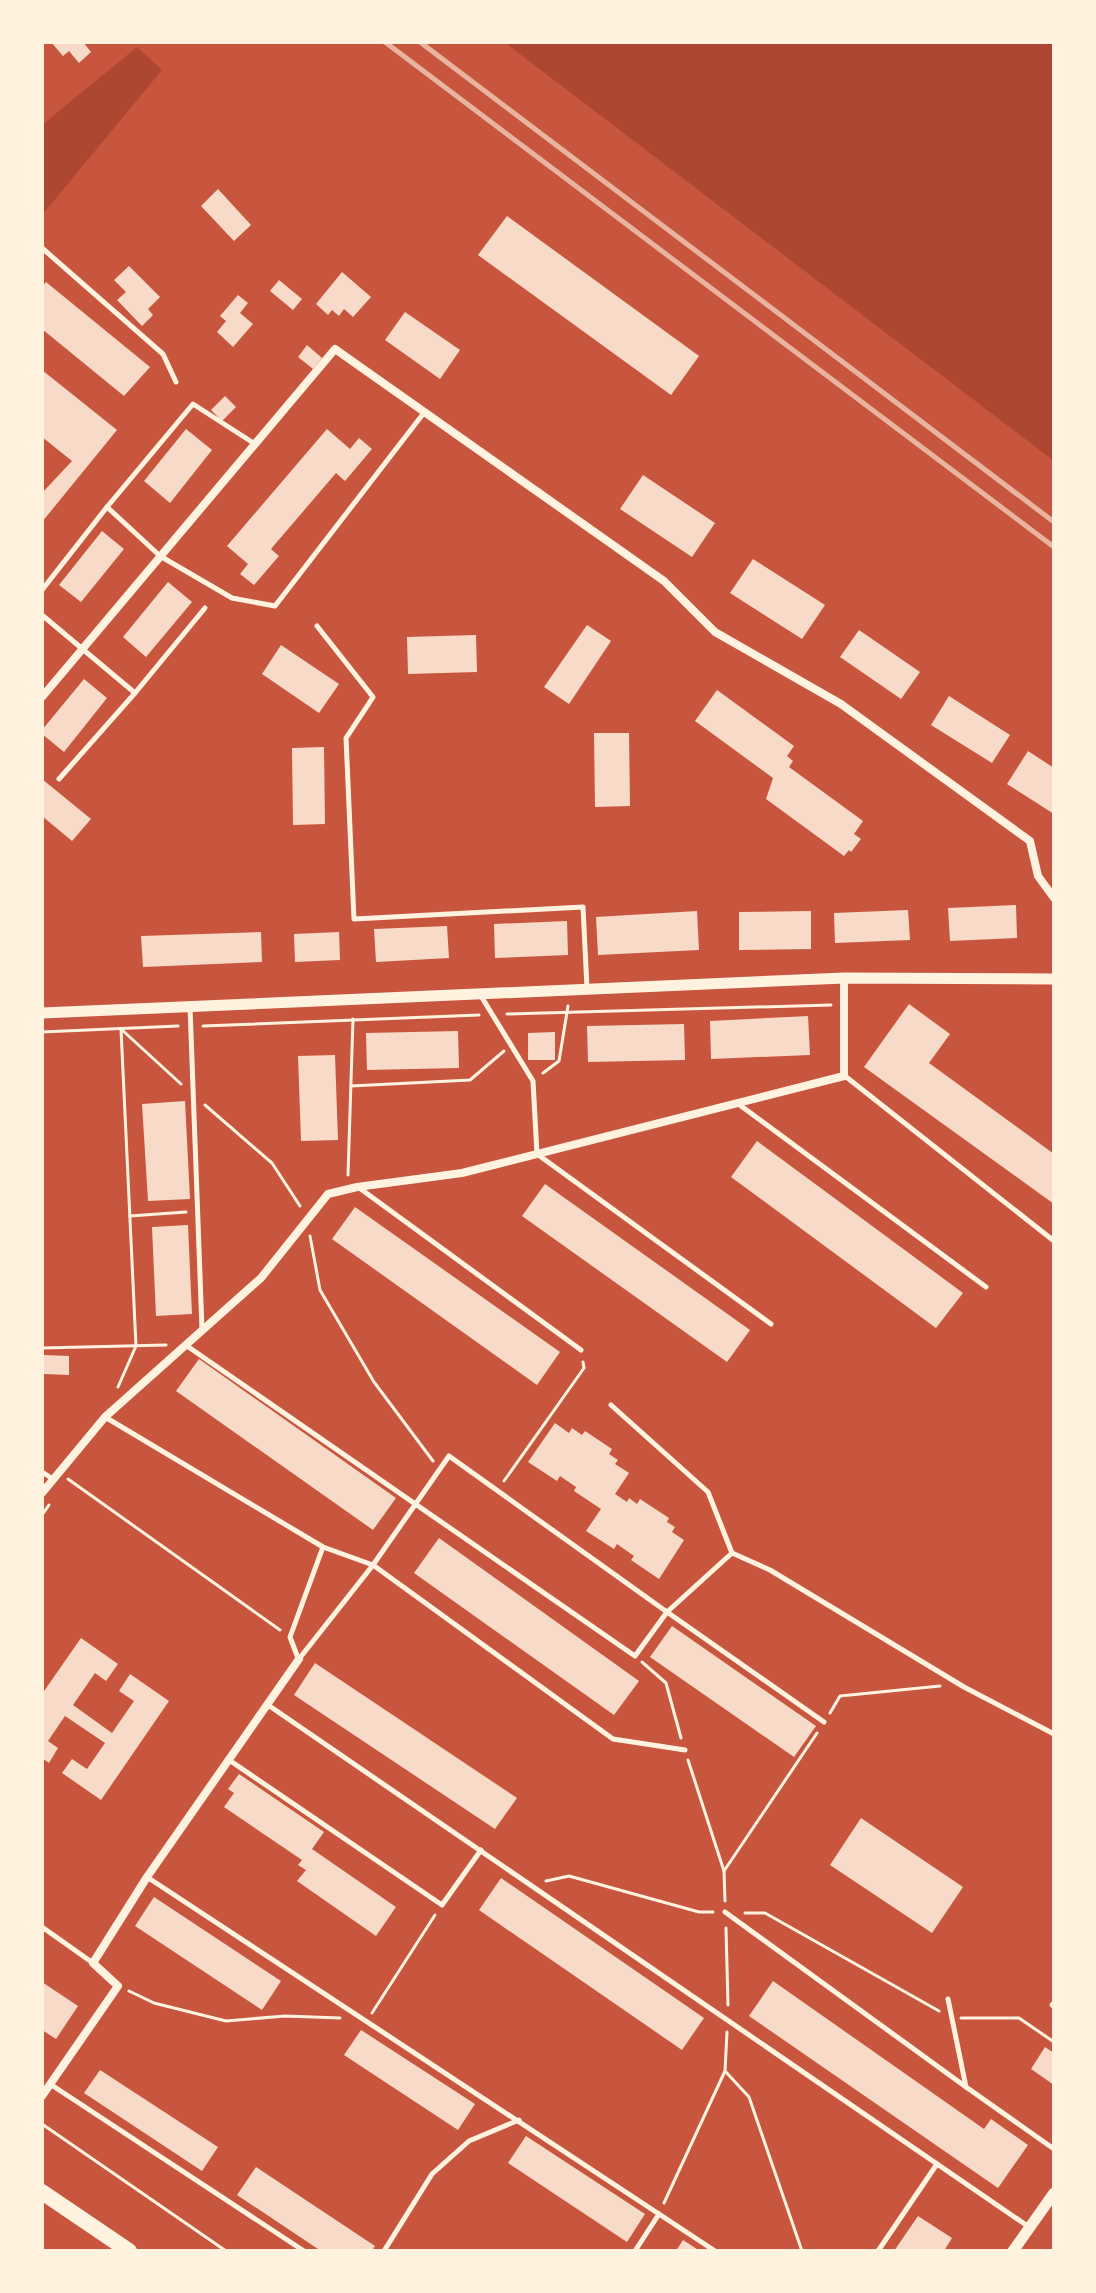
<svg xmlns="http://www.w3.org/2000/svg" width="1096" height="2293" font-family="Commissioner,sans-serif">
<rect width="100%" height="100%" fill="#c8553d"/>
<g fill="#ae4732">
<path d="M 504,42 L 1054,42 L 1054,461 Z"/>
<path d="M 137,47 L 162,70 L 42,215 L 42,125 Z"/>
</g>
<g fill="#f7dbc8">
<path d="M 51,42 L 83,42 L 91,52 L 79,63 L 69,51 L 63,56 Z"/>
<path d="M 218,189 L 251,225 L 234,241 L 201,206 Z"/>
<path d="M 507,216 L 699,356 L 671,395 L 478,255 Z"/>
<path d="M 129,266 L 160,297 L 148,309 L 153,315 L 142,326 L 117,300 L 126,292 L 114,280 Z"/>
<path d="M 342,272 L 371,297 L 353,317 L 344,309 L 339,316 L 332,310 L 328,315 L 316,304 Z"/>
<path d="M 279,280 L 302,299 L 293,310 L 270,291 Z"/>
<path d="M 46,282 L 150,367 L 124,396 L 42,329 L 42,287 Z"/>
<path d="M 238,295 L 248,303 L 240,313 L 253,324 L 233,347 L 217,332 L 226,321 L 220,316 Z"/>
<path d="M 405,312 L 460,350 L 440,379 L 385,340 Z"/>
<path d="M 307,345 L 322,358 L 313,369 L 298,357 Z"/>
<path d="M 42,370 L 117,430 L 42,522 L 42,493 L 72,461 L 42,437 Z"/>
<path d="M 225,396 L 236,407 L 222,421 L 211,410 Z"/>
<path d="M 186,429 L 212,450 L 170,503 L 144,481 Z"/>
<path d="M 327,429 L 350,449 L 359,438 L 372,449 L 345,481 L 336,473 L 271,549 L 279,556 L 254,585 L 240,574 L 248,564 L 227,546 Z"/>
<path d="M 643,475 L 715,523 L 692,557 L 620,509 Z"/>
<path d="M 102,531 L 124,549 L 81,602 L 59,585 Z"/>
<path d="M 753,559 L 825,605 L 802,639 L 730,593 Z"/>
<path d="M 168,582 L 192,602 L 146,657 L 123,637 Z"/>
<path d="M 587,625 L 611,641 L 569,704 L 544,687 Z"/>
<path d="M 859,630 L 920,672 L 901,699 L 840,657 Z"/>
<path d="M 476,635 L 477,672 L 408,674 L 407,637 Z"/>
<path d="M 281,645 L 339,684 L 319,713 L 262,674 Z"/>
<path d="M 84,679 L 107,698 L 64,752 L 42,734 L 42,730 Z"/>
<path d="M 717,690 L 794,746 L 787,756 L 793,761 L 789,767 L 863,821 L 854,834 L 861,839 L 851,852 L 849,850 L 844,856 L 766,799 L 773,778 L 695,721 Z"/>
<path d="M 949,696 L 1010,735 L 992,763 L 931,725 Z"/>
<path d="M 594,733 L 629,733 L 630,806 L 595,807 Z"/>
<path d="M 324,747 L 325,824 L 293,825 L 292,748 Z"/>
<path d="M 1028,751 L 1054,768 L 1054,814 L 1007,784 Z"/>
<path d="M 42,779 L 91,819 L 72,841 L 42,816 Z"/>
<path d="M 1016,905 L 1017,938 L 950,941 L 948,908 Z"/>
<path d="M 908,910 L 910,940 L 835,943 L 834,913 Z"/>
<path d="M 697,911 L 699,950 L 598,955 L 596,917 Z"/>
<path d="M 811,911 L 811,949 L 739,950 L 739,912 Z"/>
<path d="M 567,921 L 568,955 L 495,958 L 494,924 Z"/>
<path d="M 447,926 L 449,958 L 376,962 L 374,929 Z"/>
<path d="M 261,932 L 262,962 L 143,967 L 141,936 Z"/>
<path d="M 339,932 L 340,960 L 295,962 L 294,934 Z"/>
<path d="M 909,1004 L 950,1034 L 929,1063 L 1054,1154 L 1054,1204 L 864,1067 Z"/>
<path d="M 808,1016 L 810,1055 L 711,1059 L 710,1021 Z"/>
<path d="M 684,1024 L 685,1060 L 588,1062 L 587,1026 Z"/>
<path d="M 458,1031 L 459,1068 L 367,1070 L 366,1033 Z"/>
<path d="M 555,1032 L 555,1060 L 528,1060 L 528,1033 Z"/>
<path d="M 335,1055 L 338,1140 L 301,1141 L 298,1056 Z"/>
<path d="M 185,1101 L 190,1199 L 148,1201 L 142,1104 Z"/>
<path d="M 757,1141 L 963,1293 L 936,1328 L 731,1177 Z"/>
<path d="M 545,1184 L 750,1330 L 727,1362 L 522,1216 Z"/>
<path d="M 355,1207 L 560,1352 L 537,1385 L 332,1239 Z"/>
<path d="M 188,1225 L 192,1314 L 156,1316 L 152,1227 Z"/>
<path d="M 44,1355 L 69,1356 L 69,1375 L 44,1374 Z"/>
<path d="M 199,1359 L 396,1498 L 373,1530 L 176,1391 Z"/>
<path d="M 555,1423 L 569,1433 L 572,1428 L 582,1435 L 585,1431 L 612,1449 L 609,1454 L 618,1460 L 615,1464 L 629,1473 L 615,1494 L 627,1502 L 629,1498 L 637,1504 L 640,1499 L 669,1518 L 667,1522 L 675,1527 L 672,1532 L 684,1540 L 659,1579 L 631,1560 L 634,1556 L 617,1544 L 614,1549 L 586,1531 L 601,1509 L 574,1491 L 576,1487 L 560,1476 L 557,1481 L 528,1462 Z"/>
<path d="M 439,1538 L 639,1681 L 614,1715 L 414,1573 Z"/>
<path d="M 672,1626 L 816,1726 L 794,1757 L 650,1657 Z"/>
<path d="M 81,1638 L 118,1664 L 106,1681 L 95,1673 L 73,1705 L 112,1733 L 134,1701 L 119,1691 L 130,1674 L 169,1701 L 101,1800 L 62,1773 L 72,1759 L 87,1769 L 105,1743 L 65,1716 L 48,1741 L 58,1748 L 49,1763 L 42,1758 L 42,1694 Z"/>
<path d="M 315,1663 L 517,1798 L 495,1829 L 294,1695 Z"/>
<path d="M 239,1774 L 324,1832 L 312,1849 L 396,1907 L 376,1936 L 297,1881 L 306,1870 L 298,1865 L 302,1860 L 224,1807 L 234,1793 L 228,1789 Z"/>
<path d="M 861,1818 L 963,1887 L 932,1933 L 830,1865 Z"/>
<path d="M 501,1878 L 704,2018 L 682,2050 L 479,1910 Z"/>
<path d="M 154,1897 L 281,1981 L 262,2010 L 135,1926 Z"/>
<path d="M 773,1981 L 984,2129 L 991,2119 L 1028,2145 L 998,2188 L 749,2016 Z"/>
<path d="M 42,1982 L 78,2006 L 56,2039 L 42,2030 Z"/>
<path d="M 361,2030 L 475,2104 L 458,2130 L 344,2055 Z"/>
<path d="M 1045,2047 L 1054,2053 L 1054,2085 L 1031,2069 Z"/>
<path d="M 100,2070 L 218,2147 L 202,2171 L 84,2093 Z"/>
<path d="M 526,2136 L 645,2214 L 627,2242 L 508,2163 Z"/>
<path d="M 256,2167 L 375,2246 L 372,2251 L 321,2251 L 237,2195 Z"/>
<path d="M 918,2216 L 952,2238 L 944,2251 L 894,2251 Z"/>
<path d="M 683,2240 L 700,2251 L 676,2251 Z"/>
</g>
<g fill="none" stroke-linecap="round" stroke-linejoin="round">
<g stroke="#fff3e0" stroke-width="3">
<path d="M 507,1014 L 831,1005"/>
<path d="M 203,1026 L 479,1015"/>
<path d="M 42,1032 L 178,1026"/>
<path d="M 543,1073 L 559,1061 L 568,1006"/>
<path d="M 351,1086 L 470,1080 L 504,1051"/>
<path d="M 205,1105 L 272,1163 L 300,1206"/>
<path d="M 348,1175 L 353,1019"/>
<path d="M 130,1216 L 186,1212"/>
<path d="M 310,1236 L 320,1290 L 374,1382 L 433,1461"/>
<path d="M 42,1348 L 166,1345"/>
<path d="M 118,1387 L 136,1346 L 121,1029 L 181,1084"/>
<path d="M 68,1479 L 280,1630"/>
<path d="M 504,1481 L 584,1368 L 583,1362"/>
<path d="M 42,1515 L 49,1505"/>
<path d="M 642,1662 L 666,1683 L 681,1738"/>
<path d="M 830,1713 L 840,1696 L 940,1686"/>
<path d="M 688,1760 L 724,1871"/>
<path d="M 546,1881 L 569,1876 L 699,1912 L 713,1912"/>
<path d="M 725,1901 L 724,1871 L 817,1733"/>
<path d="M 745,1913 L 765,1913 L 939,2011"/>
<path d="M 726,1928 L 728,2005"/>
<path d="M 129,1991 L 154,2003 L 226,2021 L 285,2016 L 340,2018"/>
<path d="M 372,2013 L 435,1915"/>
<path d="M 961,2018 L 1019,2018 L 1054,2042"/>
<path d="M 725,2071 L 749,2097 L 802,2251"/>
<path d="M 42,2124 L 226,2251"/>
<path d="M 664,2203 L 725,2071 L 727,2032"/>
</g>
<g stroke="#fff3e0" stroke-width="5">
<path d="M 42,248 L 163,354 L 176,382"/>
<path d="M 255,444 L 193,404 L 107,507 L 160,556 L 232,598 L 275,606 L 423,414"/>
<path d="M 42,590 L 107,507"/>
<path d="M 42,615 L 135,693 L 59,779"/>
<path d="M 317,626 L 373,697 L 346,738 L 354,919 L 583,907 L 587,988"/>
<path d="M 135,693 L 205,608"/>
<path d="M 481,996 L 533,1081 L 537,1154 L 771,1324"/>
<path d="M 190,1007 L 202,1329"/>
<path d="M 845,1076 L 1054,1241"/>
<path d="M 737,1103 L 986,1287"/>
<path d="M 358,1187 L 581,1350"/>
<path d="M 187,1346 L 635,1656 L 667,1612 L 824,1722"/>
<path d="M 611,1405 L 708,1492 L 732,1553 L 770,1570 L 964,1687 L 1054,1734"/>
<path d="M 105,1417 L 323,1547 L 373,1565 L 613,1739 L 685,1750"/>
<path d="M 42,1472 L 53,1479"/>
<path d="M 298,1658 L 290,1637 L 323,1547"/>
<path d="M 299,1659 L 373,1565 L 449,1456 L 667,1612 L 732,1553"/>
<path d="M 268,1705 L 1029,2227"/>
<path d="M 229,1760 L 442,1905 L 481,1850"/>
<path d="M 147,1877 L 659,2214"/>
<path d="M 725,1912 L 966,2087"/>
<path d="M 42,1927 L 93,1963"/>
<path d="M 948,1999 L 966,2087 L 1054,2149"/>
<path d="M 1052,2005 L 1054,2003"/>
<path d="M 50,2084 L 304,2251"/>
<path d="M 384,2251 L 432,2174 L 469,2141 L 519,2120"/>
<path d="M 635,2251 L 659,2214 L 715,2251"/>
<path d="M 878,2251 L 937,2164"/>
</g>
<g stroke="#fff3e0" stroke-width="8">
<path d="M 42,697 L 335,349 L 664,581 L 715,632 L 841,704 L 1030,841 L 1038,876 L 1054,898"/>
<path d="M 42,1493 L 105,1417 L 261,1278 L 328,1194 L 357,1187 L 462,1173 L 844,1076 L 844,978"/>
<path d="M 42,2096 L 118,1986 L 93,1963 L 147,1877 L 299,1659"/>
</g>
<g stroke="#fff3e0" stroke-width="11">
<path d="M 42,1013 L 844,978 L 1054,979"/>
<path d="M 1013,2251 L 1054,2193"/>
</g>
<path stroke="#fff3e0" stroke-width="16" d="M 42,2192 L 129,2251"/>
<g stroke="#e9b49f" stroke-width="5">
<path d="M 385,42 L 1054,547"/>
<path d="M 420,42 L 1054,522"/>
</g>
</g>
<rect width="1096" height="2293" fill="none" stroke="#fff3e0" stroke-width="88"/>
</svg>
